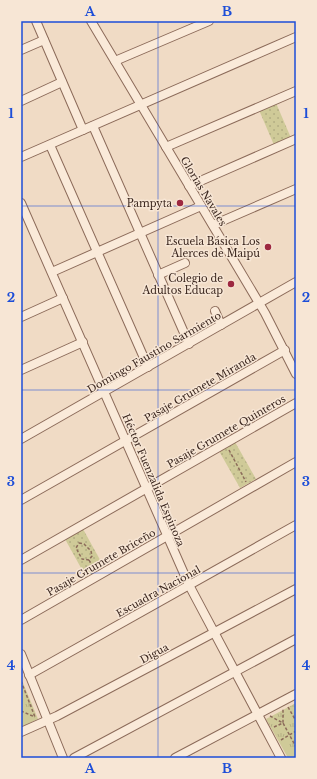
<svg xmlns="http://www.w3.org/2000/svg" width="317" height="779" font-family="'Libre Baskerville',serif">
<defs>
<pattern id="grass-dots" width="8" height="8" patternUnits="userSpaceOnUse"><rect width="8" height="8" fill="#cfca98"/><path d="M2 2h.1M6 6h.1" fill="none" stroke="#b3ae83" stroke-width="1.8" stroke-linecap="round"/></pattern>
<pattern id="park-tufts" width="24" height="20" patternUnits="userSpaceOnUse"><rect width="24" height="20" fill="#cfca98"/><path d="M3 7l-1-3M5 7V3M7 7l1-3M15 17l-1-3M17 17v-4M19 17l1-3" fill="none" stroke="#b3ae83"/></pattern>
</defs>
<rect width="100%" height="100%" fill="#f0dbc5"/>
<g fill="url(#grass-dots)">
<path d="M 276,103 L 291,138 L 274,145 L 259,110 Z"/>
<path d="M 235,442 L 256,479 L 240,488 L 219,451 Z"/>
<path d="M 83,529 L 104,567 L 86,577 L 65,539 Z"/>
</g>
<g fill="url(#park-tufts)">
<path d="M 21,678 L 38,719 L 21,727 Z"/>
<path d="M 296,703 L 296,758 L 288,758 L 266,719 Z"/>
</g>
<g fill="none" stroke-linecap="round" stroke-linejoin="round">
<defs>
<g id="street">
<path d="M 36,21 L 83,130"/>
<path d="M 91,21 L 265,313 L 296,374"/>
<path d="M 21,50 L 44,40"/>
<path d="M 115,61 L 209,21"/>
<path d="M 21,101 L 62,82"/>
<path d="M 93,126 L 189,344"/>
<path d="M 50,145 L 148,367"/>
<path d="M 166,147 L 296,91"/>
<path d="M 21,157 L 296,37"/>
<path d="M 189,186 L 296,139"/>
<path d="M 21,203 L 189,585 L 281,758"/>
<path d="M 213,225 L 296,189"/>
<path d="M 52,272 L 201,206"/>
<path d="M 158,275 L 185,263"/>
<path d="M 215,311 L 221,325"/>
<path d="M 21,317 L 63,298"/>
<path d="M 21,370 L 83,342"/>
<path d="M 21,439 L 296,282"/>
<path d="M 21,500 L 285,350"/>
<path d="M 21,560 L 296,403"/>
<path d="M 21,620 L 296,462"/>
<path d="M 21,654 L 63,758"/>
<path d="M 29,675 L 296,525"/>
<path d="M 21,732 L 57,716 L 296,589"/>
<path d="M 74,758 L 296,639"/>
<path d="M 175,758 L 296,694"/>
</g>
</defs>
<use href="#street" stroke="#8c6b5a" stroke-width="10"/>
<g stroke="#8c6b5a" stroke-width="1.5" stroke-dasharray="3 2" stroke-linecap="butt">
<path d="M 229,450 L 246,482"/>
<path d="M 79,543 L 84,544 L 91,551 L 92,556 L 89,560 L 82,559 L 76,548 Z"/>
<path d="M 89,560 L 94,569"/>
<path d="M 21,681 L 35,717"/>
<path d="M 288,707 L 296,721"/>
<path d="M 21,711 L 35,717"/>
<path d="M 270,716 L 283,723 L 296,747"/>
<path d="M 274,727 L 283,723 L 283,709"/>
<path d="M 281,740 L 296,731"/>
</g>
<use href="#street" stroke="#faead9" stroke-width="8"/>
</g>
<path fill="none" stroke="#1d4ed8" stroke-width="1" stroke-opacity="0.55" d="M 158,21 L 158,758M 21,206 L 296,206M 21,390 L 296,390M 21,573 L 296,573"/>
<g fill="#9d2840" stroke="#f7e6d5" stroke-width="1.5">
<circle cx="180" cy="203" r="4"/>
<circle cx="268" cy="247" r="4"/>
<circle cx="231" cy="284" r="4"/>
</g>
<g text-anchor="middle" stroke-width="3" stroke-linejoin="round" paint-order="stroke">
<g font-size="10" fill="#3b271f" stroke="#f7e6d5">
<text transform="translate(204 191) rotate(59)" y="4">Glorias Navales</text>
<text transform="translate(154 352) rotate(-30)" y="4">Domingo Faustino Sarmiento</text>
<text transform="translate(200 387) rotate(-30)" y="4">Pasaje Grumete Miranda</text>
<text transform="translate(226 431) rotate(-30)" y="4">Pasaje Grumete Quinteros</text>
<text transform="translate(154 480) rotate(67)" y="4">Héctor Fuenzalida Espinoza</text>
<text transform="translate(101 562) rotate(-30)" y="4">Pasaje Grumete Briceño</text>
<text transform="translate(158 591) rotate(-29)" y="4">Escuadra Nacional</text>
<text transform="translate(154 653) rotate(-28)" y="4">Digua</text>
</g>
<g font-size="10" fill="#3b271f" stroke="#f7e6d5" text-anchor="end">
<text x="172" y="207">Pampyta</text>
<text x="260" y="245">Escuela Básica Los<tspan x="260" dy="12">Alerces de Maipú</tspan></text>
<text x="223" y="282">Colegio de<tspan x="223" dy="12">Adultos Educap</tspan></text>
</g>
</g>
<rect width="317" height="779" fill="none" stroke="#f7e6d5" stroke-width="44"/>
<rect x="22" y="22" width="273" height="735" fill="none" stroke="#1d4ed8" stroke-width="1.5"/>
<g font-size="13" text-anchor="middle" font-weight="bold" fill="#1d4ed8">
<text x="90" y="16">A</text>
<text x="227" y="16">B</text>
<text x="11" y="118">1</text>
<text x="306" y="118">1</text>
<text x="11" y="302">2</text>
<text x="306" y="302">2</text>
<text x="11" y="486">3</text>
<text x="306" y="486">3</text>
<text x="11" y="670">4</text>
<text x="306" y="670">4</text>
<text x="90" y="773">A</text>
<text x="227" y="773">B</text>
</g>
</svg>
